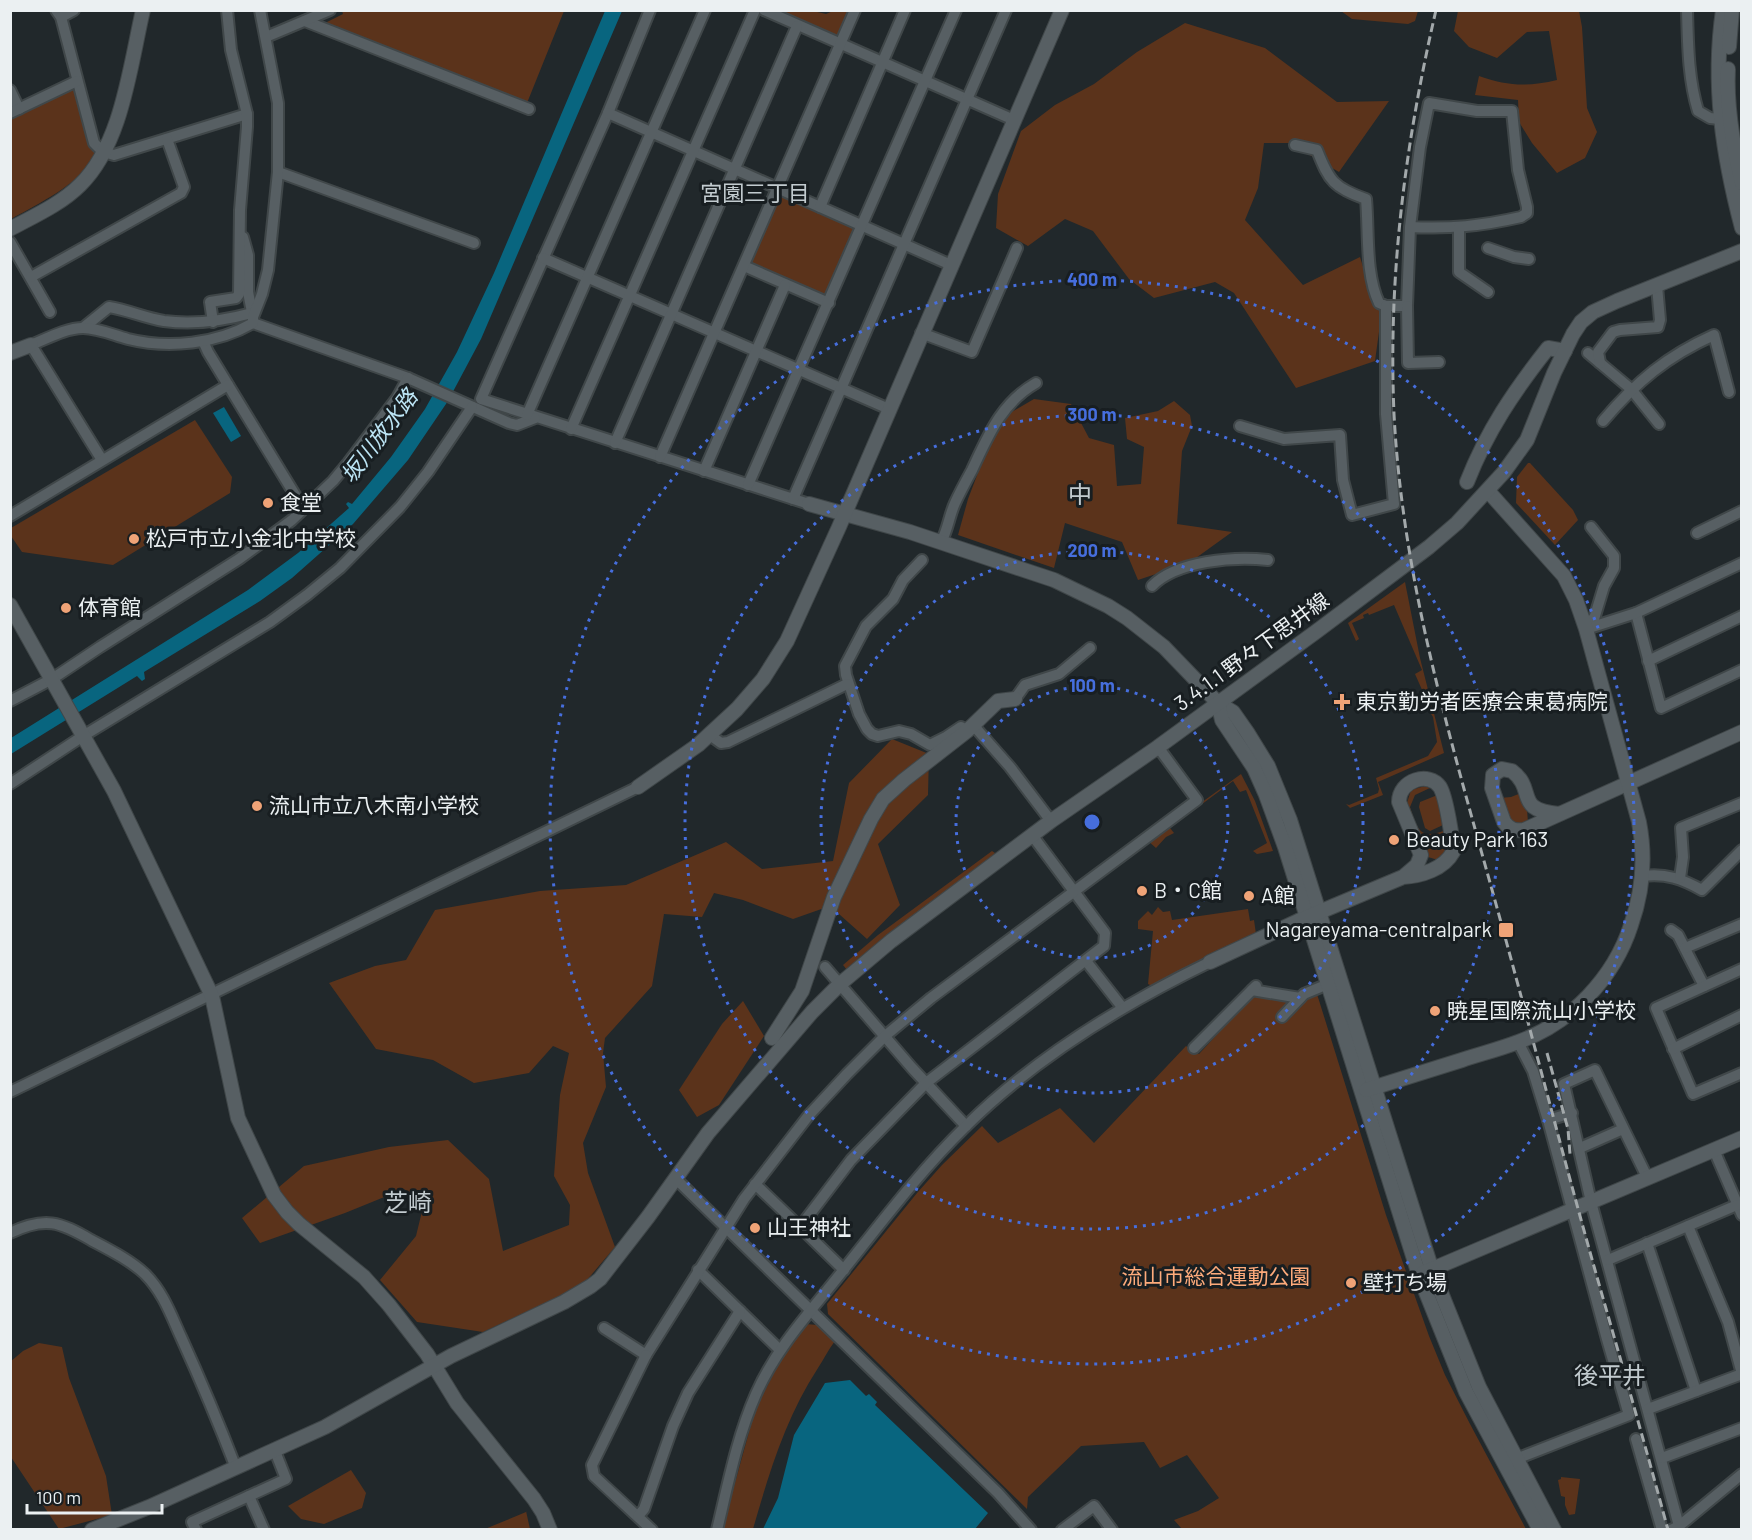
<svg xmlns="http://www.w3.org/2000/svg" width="1752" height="1540" font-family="Barlow,'Noto Sans JP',sans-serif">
<rect width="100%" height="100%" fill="#21282b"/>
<g fill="#5b331b">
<path d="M 342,11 L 564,11 L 527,103 L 325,23 L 343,14 Z"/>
<path d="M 773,11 L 813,11 L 826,14 L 833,11 L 850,11 L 839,36 L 835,37 Z"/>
<path d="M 1341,11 L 1418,10 L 1418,11 L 1415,21 L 1408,24 L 1352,19 Z"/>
<path d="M 1458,11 L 1579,11 L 1582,27 L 1587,108 L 1597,132 L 1585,158 L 1557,173 L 1532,143 L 1519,122 L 1518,100 L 1475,95 L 1479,76 C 1507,86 1528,87 1557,80 L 1549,31 L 1527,32 L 1497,58 L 1469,47 L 1454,31 Z"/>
<path d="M 1185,23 L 1265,48 L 1337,102 L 1389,101 L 1339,172 L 1289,143 L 1264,143 L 1258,188 L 1245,220 L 1303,285 L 1360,257 L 1375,305 L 1382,310 L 1375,361 L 1296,388 L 1234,293 L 1215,282 L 1154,298 L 1129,279 L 1093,231 L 1065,219 L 1028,246 L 996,228 L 998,194 L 1021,131 L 1055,105 L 1094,84 L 1137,52 Z"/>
<path d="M 75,84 L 91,144 L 97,158 C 74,186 42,202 11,219 L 11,116 Z"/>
<path d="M 782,195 L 854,226 L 856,230 L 828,295 L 823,297 L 752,265 L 751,261 L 779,196 Z"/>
<path d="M 1034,399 L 1071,404 L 1089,438 L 1114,445 L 1117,486 L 1141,484 L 1144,447 L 1127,439 L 1125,418 L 1158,411 L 1174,401 L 1190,415 L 1192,426 L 1182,451 L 1177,524 L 1232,532 L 1189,563 L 1138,580 L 1122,542 L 1065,523 L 1054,568 L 958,535 L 968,499 L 998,420 Z"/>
<path d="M 195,420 L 232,477 L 230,493 L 113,565 L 22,552 L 11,536 L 11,528 Z"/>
<path d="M 1528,463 L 1530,463 L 1573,510 L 1578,520 L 1555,545 L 1516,503 L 1517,477 Z"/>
<path d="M 1405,582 L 1420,658 L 1444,753 L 1378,782 L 1383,795 L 1350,808 L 1346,804 L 1349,805 L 1378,793 L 1379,789 L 1376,778 L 1428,756 L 1437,742 L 1433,717 L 1424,703 L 1427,701 L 1415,674 L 1422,670 L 1394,605 L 1369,615 L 1368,613 L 1363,615 L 1364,618 L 1352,623 L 1359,639 L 1356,641 L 1348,623 Z"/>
<path d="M 892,739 L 929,754 L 928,795 L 878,844 L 900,905 L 867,939 L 830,906 L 793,919 L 743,900 L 714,893 L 702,917 L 664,914 L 652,986 L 605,1038 L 603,1053 L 606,1087 L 583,1143 L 588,1173 L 615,1247 L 581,1287 L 483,1332 L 417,1322 L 380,1280 L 416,1236 L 424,1203 L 404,1189 L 345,1213 L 260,1243 L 242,1218 L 304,1166 L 389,1147 L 448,1140 L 489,1179 L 503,1251 L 569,1225 L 570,1205 L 554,1176 L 560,1095 L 569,1053 L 553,1046 L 529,1073 L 474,1083 L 433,1060 L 376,1049 L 329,983 L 375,966 L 406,960 L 435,910 L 540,891 L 626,885 L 726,842 L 762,869 L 833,861 L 849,783 Z"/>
<path d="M 1241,774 L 1255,801 L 1273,851 L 1257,854 L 1253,851 L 1267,843 L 1246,790 L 1240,792 L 1233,781 L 1170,828 L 1174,833 L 1166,837 L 1156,848 L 1148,841 Z"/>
<path d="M 1425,786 L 1430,788 L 1415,795 L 1410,807 C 1418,831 1420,840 1446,830 L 1447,850 L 1438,860 L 1428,857 L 1406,806 L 1411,790 Z"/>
<path d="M 1521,793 L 1527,809 L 1528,823 L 1517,825 L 1509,819 L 1500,798 L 1511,797 Z"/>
<path d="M 1435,796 L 1439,797 L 1443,825 L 1430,831 L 1425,828 L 1419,807 L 1420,802 Z"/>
<path d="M 992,851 L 995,853 L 988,861 L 847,970 L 843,965 L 878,935 Z"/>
<path d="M 1158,907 L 1163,912 L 1170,911 L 1172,920 L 1248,909 L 1250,921 L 1254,920 L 1256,934 L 1152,986 L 1148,984 L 1153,931 L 1138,929 L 1138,921 L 1148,911 L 1152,915 Z"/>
<path d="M 1317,994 L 1386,1215 L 1429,1336 L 1445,1375 L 1470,1424 L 1526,1529 L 1182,1529 L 1174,1520 L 1198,1511 L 1219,1498 L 1187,1455 L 1160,1468 L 1144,1442 L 1081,1446 L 1028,1497 L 1027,1509 L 828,1314 L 827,1304 L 917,1193 L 942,1165 L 982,1126 L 998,1143 L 1060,1108 L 1094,1143 L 1186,1046 L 1199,1054 L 1253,995 Z"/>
<path d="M 743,1001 L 764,1036 L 719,1105 L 697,1117 L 679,1090 L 722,1024 Z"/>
<path d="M 805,1324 L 818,1325 L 835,1341 C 828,1350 824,1359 818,1368 C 786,1417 769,1473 753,1529 L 722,1530 L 755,1410 L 780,1361 Z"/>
<path d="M 39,1343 L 62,1347 L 69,1378 L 106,1476 L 112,1515 L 59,1529 L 11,1457 L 10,1362 L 23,1351 Z"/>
<path d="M 351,1470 L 366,1493 L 362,1508 L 324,1524 L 301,1519 L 288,1506 Z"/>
<path d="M 1561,1477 L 1580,1479 L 1575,1514 L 1569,1515 L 1565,1505 L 1565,1497 L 1561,1496 L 1558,1480 L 1561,1479 Z"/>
<path d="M 526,1511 L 530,1529 L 485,1529 L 526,1512 Z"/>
</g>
<g fill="#08657f">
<path d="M 605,11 L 622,11 L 481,339 L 448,401 L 408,460 L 353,524 L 292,578 L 260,601 L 144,672 L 145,679 L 142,681 L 137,676 L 11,754 L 11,738 L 248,590 L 298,553 L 349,508 L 346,504 L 348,502 L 352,504 L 391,457 L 425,409 L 457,352 L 494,273 Z"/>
<path d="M 224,407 L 241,436 L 231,442 L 213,413 Z"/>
<path d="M 850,1380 L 866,1396 L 869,1394 L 877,1402 L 875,1405 L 988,1513 L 975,1529 L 763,1529 L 778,1498 L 794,1435 L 825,1383 Z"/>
</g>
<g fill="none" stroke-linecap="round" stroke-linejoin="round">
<defs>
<g id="minor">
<path d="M 56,10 L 61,17 L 94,143 L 103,152 L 114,155 L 247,114"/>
<path d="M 650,10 L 608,113 L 481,399 L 809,504"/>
<path d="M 764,10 L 1014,120"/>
<path d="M 1687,10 C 1688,44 1688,78 1698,111 L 1710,118 L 1720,119"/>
<path d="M 61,17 L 74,10"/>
<path d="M 305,21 L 529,109"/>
<path d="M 266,37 L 330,10"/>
<path d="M 10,90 L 19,109"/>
<path d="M 10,113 L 77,81"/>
<path d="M 608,113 L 951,265"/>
<path d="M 1295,145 L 1317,150 C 1329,181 1334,188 1366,199 C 1369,231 1365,274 1379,303 L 1386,306 L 1407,306 L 1410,227 C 1451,229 1481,226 1521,217 L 1527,213 L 1527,207 L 1518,170 L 1512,111 L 1477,111 L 1429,103 L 1420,147 L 1410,227"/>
<path d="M 278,172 L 474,243"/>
<path d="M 820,207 L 905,10"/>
<path d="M 1459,227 L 1459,272 L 1488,292"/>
<path d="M 243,237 L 248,255 L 248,292 L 253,317"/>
<path d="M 10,242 L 50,312"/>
<path d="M 1488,248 L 1514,257 L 1529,259"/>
<path d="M 543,258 L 889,409"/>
<path d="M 744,266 L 829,303"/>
<path d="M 31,277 L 181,193 L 184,187 L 167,139"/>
<path d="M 1407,306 L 1408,363 L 1439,362"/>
<path d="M 213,322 L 210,302 L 236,298 L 239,294 L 240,210 L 247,127 L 247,114 L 231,50 L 227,10"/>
<path d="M 253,323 L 408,378 L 509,423 L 517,425 L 535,418"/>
<path d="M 83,328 L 109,307 C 128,310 145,318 164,321 C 194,325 223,321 252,313"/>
<path d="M 921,333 L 972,352 L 1017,248"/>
<path d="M 203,341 L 208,352 L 303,508"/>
<path d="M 1588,353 L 1631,389 L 1659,424"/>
<path d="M 1600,363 L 1598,352 L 1613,332 L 1620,330 L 1658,327 L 1660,320 L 1657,286"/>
<path d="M 527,415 L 705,10"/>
<path d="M 1603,421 C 1636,382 1667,356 1714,335 L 1729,392"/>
<path d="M 1240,426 L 1284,439 L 1340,435 L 1343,480 L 1352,515 L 1394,504 L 1386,414 L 1386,306"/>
<path d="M 571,429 L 755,10"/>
<path d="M 615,443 L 797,26"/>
<path d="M 660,457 L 855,10"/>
<path d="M 102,460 L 31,345 C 46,339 66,328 83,328 C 98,328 113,335 128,339 C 168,349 217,344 253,323 L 253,317 L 262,294 L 268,270 L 278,172 L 278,103 L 260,10"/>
<path d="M 704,471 L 785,285"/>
<path d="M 748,485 L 956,10"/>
<path d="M 793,499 L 1006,10"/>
<path d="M 10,516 L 228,385"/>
<path d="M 1697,533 L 1742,511"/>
<path d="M 941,542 C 948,530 949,516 955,503 C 960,492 966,481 972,470 C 988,436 1001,403 1036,383"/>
<path d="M 922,560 L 903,580 L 893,599 L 866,626 L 845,666 L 846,675 L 859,714 L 867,729 L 872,734 L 878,736 L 899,731 L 911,734 L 930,745 L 946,737 L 961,727 L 967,731"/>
<path d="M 1152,586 C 1176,561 1234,556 1268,560"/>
<path d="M 1636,613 L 1661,708 L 1742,670"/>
<path d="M 1584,623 L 1594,619 L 1604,586 L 1614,568 L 1614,556 L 1591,527"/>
<path d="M 1586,629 L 1636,613 L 1742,563"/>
<path d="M 1648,661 L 1742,616"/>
<path d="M 1015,699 L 1025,685 L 1059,674 L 1090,648"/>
<path d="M 10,701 L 52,679 L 100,647 L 239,559 L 292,520 L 333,481 L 348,463 L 397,398 L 408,378"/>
<path d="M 974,726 L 1010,767 L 1051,821"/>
<path d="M 710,735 L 721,743 L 728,742 L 847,684"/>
<path d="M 10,784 L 83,736 L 270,622 L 307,595 L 340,568 L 400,507 L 428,472 L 472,407"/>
<path d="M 1643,876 C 1666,873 1682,879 1702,890 L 1742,850"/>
<path d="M 1680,878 L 1683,857 L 1681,828 L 1742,803"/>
<path d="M 1671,930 L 1678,935 L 1704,986"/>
<path d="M 1685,948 L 1742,924"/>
<path d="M 1086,961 L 1122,1007"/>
<path d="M 825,967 L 912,1068 L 966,1126"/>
<path d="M 1742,969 L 1656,1008 L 1693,1094 L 1742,1073"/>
<path d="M 1252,990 L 1300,998"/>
<path d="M 1282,1017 L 1304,994 L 1328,984"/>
<path d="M 1194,1048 L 1256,986"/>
<path d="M 1673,1049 L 1742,1015"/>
<path d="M 10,1092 L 638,787"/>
<path d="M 1548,1120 L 1572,1113"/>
<path d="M 1580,1148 L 1623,1129"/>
<path d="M 1714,1150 L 1742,1215"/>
<path d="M 1647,1177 L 1595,1070 L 1564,1084 L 1591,1202 L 1679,1526"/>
<path d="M 676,1179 L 998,1493 L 1031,1530"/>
<path d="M 755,1184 L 800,1227"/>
<path d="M 1688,1226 L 1728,1322 L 1742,1374"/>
<path d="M 10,1233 C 45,1216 60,1222 91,1240 C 110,1250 130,1260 145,1274 C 163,1292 171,1315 181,1337 C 201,1381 219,1424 236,1468"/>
<path d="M 1647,1243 L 1696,1391"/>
<path d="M 1608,1260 L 1737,1205"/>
<path d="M 698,1270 L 780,1350"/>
<path d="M 844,1270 L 800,1227 L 851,1160 L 926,1083 L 1104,946 L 1105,933 L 1032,835"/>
<path d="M 604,1328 L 646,1355 L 744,1199 L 809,1115 L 847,1074 L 885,1036 L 931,998 L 1197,800 L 1158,747"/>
<path d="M 646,1355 L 592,1465 L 594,1476 L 652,1530"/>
<path d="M 1648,1409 L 1742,1374"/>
<path d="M 1636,1439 L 1662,1530"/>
<path d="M 1662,1458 L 1742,1428"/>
<path d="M 1516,1459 L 1629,1415 L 1607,1339 L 1548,1120 L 1533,1071 L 1518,1042"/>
<path d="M 249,1496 L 264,1530"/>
<path d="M 638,1516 L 644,1509 L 673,1426 L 688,1393 L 740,1311"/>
<path d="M 196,1530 L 192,1522 L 286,1479 L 275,1451"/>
<path d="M 717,1530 C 728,1484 737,1437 756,1394 C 777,1346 813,1309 845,1268 C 884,1219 921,1170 966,1126 C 1036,1057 1121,1005 1210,962"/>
<path d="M 1062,1530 L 1094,1506 L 1112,1530"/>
<path d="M 1671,1530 L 1679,1526 L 1742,1474"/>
</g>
<g id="tertiary">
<path d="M 1723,10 C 1712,85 1723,156 1742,228"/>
<path d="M 1729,47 L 1732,10"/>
<path d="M 1728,69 C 1726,108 1733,146 1742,183"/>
<path d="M 10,229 C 34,216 61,204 80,185 C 122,144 130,66 143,10"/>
<path d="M 10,353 L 31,345"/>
<path d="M 1467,482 C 1487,431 1514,391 1548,348 L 1565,351"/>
<path d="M 809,504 L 910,532 L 1054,580 L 1108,606 L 1127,618 L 1164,647 L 1218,703 L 1233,712 L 1247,732 L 1268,766 L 1290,820 L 1432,1270 L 1479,1387 L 1554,1530"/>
<path d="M 10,605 L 114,791 L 212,996 L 238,1118 L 274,1195 L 287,1212 L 299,1224 L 364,1277 L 389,1305 L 427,1354 L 457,1403 L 534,1499 L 543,1513 L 550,1530"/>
<path d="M 1218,703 L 1222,720 L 1254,768 L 1266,795 L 1285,847 L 1419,1275 L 1466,1392 L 1540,1530"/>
<path d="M 638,787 L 698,745 L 737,709 L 763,679 L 787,641 L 839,527 L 1062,10"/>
<path d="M 1559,814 C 1513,810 1537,790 1512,771 L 1502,769 L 1493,775 L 1492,788 L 1504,822 C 1510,830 1515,831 1524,830 L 1742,732"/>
<path d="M 1210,962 L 1298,921 L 1403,877 L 1417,865 L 1421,855 L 1399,802 C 1399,780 1429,771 1440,787 C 1446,797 1453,840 1453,852 C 1444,869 1421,876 1403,877"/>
<path d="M 772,1038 L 802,991 L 834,897 L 871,819 L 883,799 L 904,780 L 967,731 L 998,701 L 1015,699"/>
<path d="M 1366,1090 C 1398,1080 1430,1070 1462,1060 C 1480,1054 1500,1049 1518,1042 C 1571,1023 1614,978 1631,925 C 1643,891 1646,858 1639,822 L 1586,629 L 1576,600 L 1564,576 L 1488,491"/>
<path d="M 1423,1273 L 1742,1138"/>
<path d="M 92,1530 L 149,1507 L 325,1427 L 451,1356 L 564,1302 L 591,1286 L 600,1279 L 648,1217 L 708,1133 L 812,1012 L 840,984 L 891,941 L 1051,821 L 1158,747 L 1317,631 L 1429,547 L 1457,523 L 1504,472 L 1527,440 L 1554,373 L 1573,334 L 1581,322 L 1593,312 L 1617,301 L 1742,251"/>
</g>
</defs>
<use href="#minor" stroke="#404749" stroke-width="14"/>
<use href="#tertiary" stroke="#404749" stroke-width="16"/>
<use href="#minor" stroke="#575f63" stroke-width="10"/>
<use href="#tertiary" stroke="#575f63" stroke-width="14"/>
<g stroke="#a3a9ab" stroke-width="3" stroke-dasharray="9 4.5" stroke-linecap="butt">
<path d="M 1436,10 C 1405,144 1388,276 1394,414 C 1403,589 1456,758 1502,926 C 1538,1057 1571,1188 1609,1319 C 1629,1389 1649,1459 1668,1530"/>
<path d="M 1547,1053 L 1568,1129 L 1570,1154"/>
</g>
</g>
<g fill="none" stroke="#466edd" stroke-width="3" stroke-dasharray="3 6">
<circle cx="1092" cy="822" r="136"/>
<circle cx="1092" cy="822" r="271"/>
<circle cx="1092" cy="822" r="407"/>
<circle cx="1092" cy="822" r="542"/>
</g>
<g fill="#efa377" stroke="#181e21" stroke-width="2">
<circle cx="268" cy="503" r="6"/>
<circle cx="134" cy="539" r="6"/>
<circle cx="66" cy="608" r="6"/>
<path d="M1339 693h6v6h6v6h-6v6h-6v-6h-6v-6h6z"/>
<circle cx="257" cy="806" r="6"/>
<circle cx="1394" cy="840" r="6"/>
<circle cx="1142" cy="891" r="6"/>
<circle cx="1249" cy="896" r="6"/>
<rect x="1498" y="922" width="16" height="16" rx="3"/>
<circle cx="1435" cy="1011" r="6"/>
<circle cx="755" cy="1228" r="6"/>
<circle cx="1351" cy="1283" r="6"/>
</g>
<g text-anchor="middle" stroke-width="6" stroke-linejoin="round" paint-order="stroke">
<g font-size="21" fill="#ebf0f2" stroke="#181e21" text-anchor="start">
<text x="280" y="510">食堂</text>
<text x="146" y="546">松戸市立小金北中学校</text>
<text x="78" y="615">体育館</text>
<text x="1356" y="709">東京勤労者医療会東葛病院</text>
<text x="269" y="813">流山市立八木南小学校</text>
<text x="1406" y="847">Beauty Park 163</text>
<text x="1154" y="898">B・C館</text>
<text x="1261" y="903">A館</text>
<text x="1492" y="937" text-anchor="end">Nagareyama-centralpark</text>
<text x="1447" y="1018">暁星国際流山小学校</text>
<text x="767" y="1235">山王神社</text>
<text x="1363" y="1290">壁打ち場</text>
</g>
<g font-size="21" fill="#ebf0f2" stroke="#181e21">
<text transform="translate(1252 652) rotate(-36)" y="7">3.4.1.1 野々下思井線</text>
</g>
<g font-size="21" fill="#feab7b" stroke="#181e21">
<text x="1216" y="1284">流山市総合運動公園</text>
</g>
<g font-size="22" fill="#c2cbcf" stroke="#181e21">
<text x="755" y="201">宮園三丁目</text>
</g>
<g font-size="22" font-style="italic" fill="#bde5f5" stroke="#181e21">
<text transform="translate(379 436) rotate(-53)" y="8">坂川放水路</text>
</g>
<g font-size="24" fill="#c2cbcf" stroke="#181e21">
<text x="1080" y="503">中</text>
<text x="408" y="1211">芝崎</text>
<text x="1610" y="1384">後平井</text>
</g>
</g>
<circle cx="1092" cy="822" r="9" fill="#466edd" stroke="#181e21" stroke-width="3"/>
<g font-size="18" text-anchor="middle" font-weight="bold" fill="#466edd" stroke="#181e21" stroke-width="6" stroke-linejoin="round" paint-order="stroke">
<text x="1092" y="286">400 m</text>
<text x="1092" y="421">300 m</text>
<text x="1092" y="557">200 m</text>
<text x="1092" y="692">100 m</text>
</g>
<rect width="1752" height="1540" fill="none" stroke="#ebf0f2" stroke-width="24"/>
<path d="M27 1504v9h135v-9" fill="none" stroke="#ebf0f2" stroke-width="3"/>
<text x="36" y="1504" font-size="18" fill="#ebf0f2" stroke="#181e21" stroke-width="4.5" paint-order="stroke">100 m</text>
</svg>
